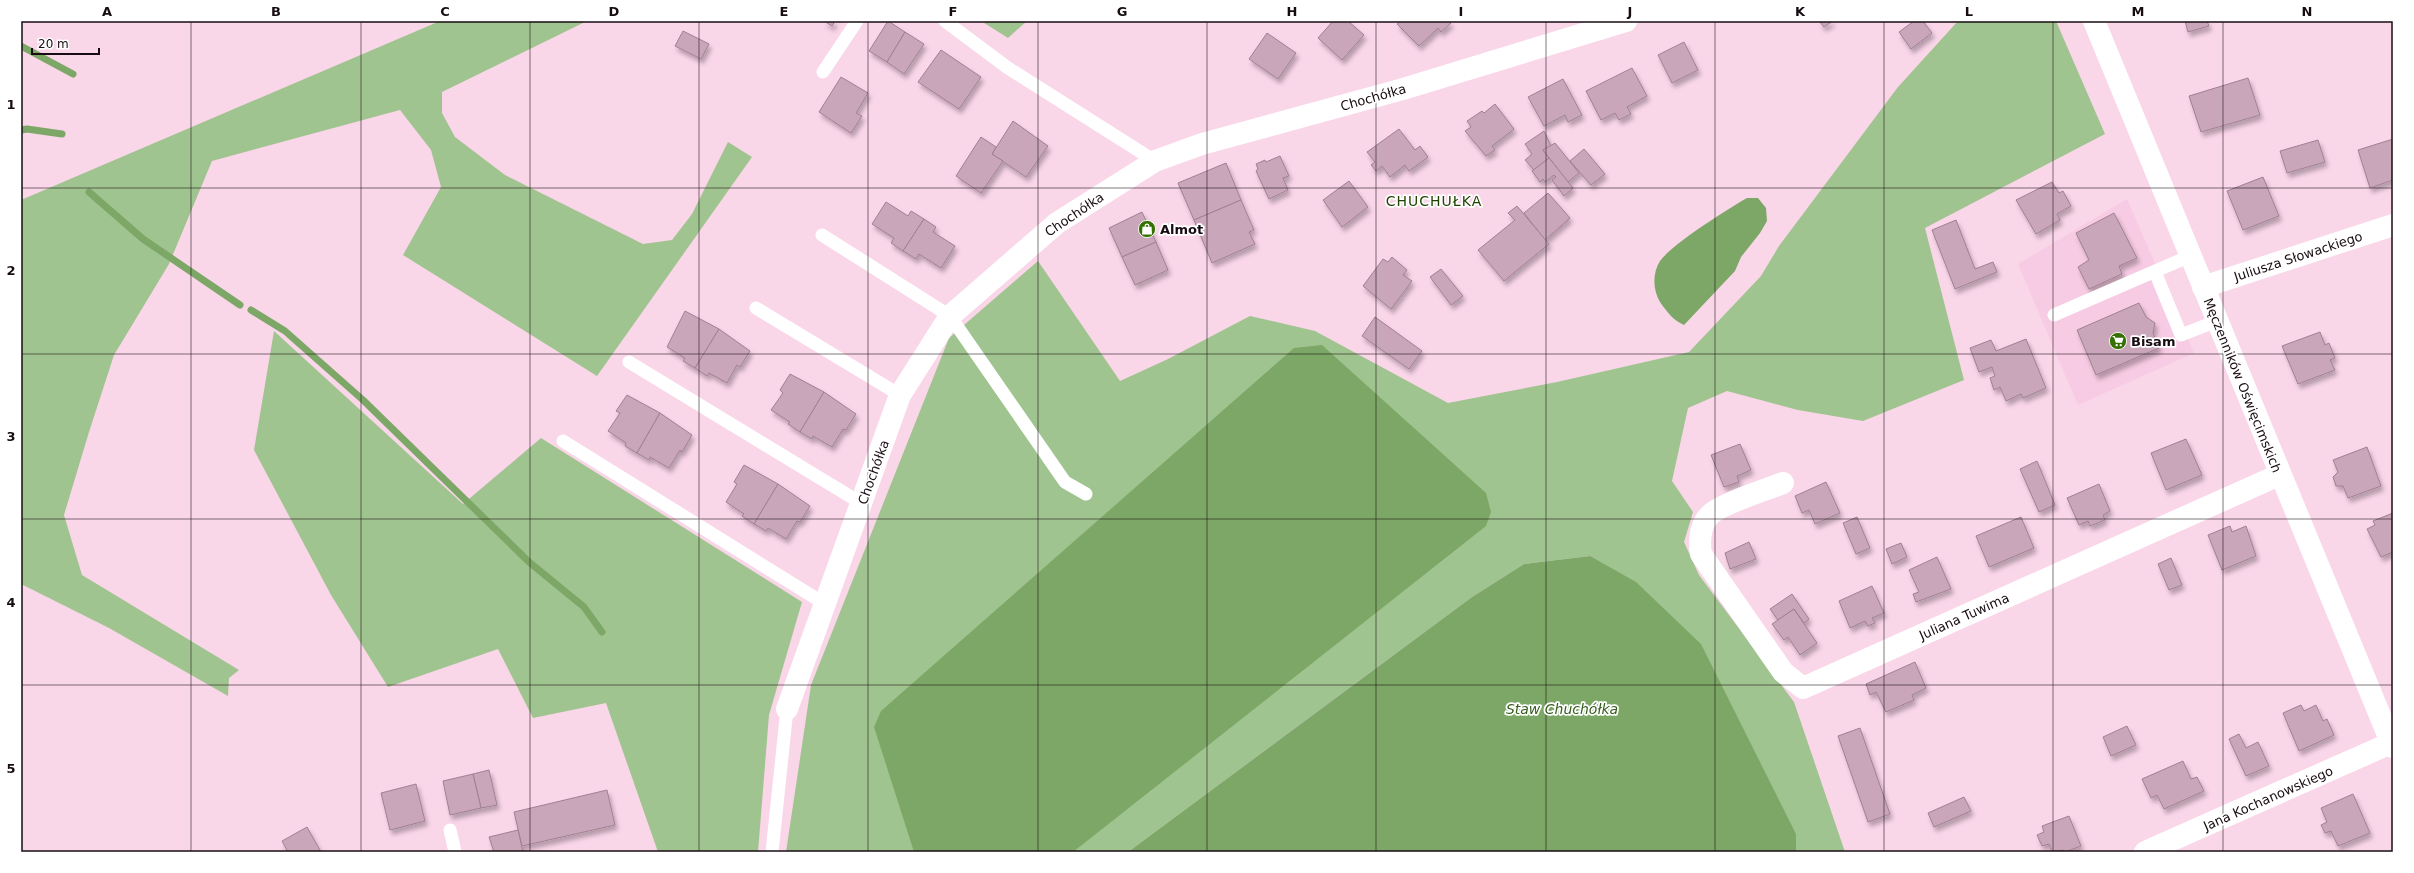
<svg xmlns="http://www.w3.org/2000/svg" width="2414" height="873" font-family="'DejaVu Sans',sans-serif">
<defs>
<filter id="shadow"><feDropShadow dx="2.5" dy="4.5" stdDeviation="2" flood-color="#0004"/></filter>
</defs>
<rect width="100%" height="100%" fill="#fad6e9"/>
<path fill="#f7cbe3" d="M 2127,199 L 2194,353 L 2078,405 L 2018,264 Z"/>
<g fill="#a0c48f">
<path d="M 440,21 L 587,21 L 442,92 L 442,113 L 455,137 L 505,175 L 643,244 L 672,240 L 692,214 L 728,142 L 752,157 L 597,376 L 403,255 L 441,187 L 431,150 L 400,110 L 212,161 L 169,264 L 114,355 L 89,432 L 64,515 L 82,575 L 239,670 L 229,678 L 228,696 L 109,628 L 21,584 L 21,200 Z"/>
<path d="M 981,21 L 1027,21 L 1008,38 Z"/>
<path d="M 1958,21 L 2056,21 L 2105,134 L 1925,228 L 1964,380 L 1863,421 L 1798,410 L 1727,391 L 1688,408 L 1672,481 L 1693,512 L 1684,542 L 1699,575 L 1794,702 L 1845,852 L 1796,852 L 1796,834 L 1590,556 L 1524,564 L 1472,597 L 1128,852 L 786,852 L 811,685 L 949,338 L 1038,261 L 1120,381 L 1168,359 L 1250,316 L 1315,331 L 1448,403 L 1557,382 L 1689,352 L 1761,276 L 1779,246 L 1898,87 Z"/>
<path d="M 274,331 L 463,504 L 541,438 L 802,602 L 769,715 L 758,852 L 658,852 L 606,703 L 533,718 L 498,649 L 388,687 L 331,595 L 254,450 Z"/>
</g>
<g fill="#7da767">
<path d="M 1747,198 L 1758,198 L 1766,208 L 1767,221 L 1760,233 L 1741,257 L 1735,271 L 1684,325 C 1673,320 1667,312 1660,302 C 1653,290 1652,274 1660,261 C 1672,244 1728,209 1747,198 Z"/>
<path d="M 1322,345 L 1486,493 L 1491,512 L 1486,526 L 1073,852 L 914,852 L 874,727 L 881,711 L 1294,348 Z"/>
<path d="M 1590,556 L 1636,582 L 1701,644 L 1796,834 L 1796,852 L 1128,852 L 1472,597 L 1524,564 Z"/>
</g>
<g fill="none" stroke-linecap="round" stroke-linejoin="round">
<g stroke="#7da767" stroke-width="7">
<path d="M 21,46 L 73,74"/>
<path d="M 21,130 L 27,129 L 62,134"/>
<path d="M 89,192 L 143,239 L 240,305"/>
<path d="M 251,310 L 285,331 L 363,400 L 529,562 L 584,607 L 602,632"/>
</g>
</g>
<g fill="#c9a6b9" stroke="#a18092" filter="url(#shadow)">
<path d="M 824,21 L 835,21 L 832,26 Z"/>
<path d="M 888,21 L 905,32 L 887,62 L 869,51 Z"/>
<path d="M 1333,21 L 1348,21 L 1364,35 L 1342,60 L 1318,38 Z"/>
<path d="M 1401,21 L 1449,21 L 1451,23 L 1441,32 L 1438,28 L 1419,46 L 1397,24 Z"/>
<path d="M 1819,21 L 1833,21 L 1824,27 Z"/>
<path d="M 1914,21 L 1923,21 L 1932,33 L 1911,49 L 1899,32 Z"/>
<path d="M 2185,21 L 2207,21 L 2209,26 L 2188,32 Z"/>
<path d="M 683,31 L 709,44 L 701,59 L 675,46 Z"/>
<path d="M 905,32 L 924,44 L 904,74 L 887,62 Z"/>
<path d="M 1267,33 L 1296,53 L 1278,79 L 1249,59 Z"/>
<path d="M 1684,42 L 1698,70 L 1672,83 L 1658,55 Z"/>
<path d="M 941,50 L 981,77 L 959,109 L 918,82 Z"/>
<path d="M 1632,68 L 1647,96 L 1627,107 L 1631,114 L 1619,120 L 1615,113 L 1601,120 L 1586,91 Z"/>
<path d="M 841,77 L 868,93 L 856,113 L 862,116 L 851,133 L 819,112 Z"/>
<path d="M 2248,78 L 2260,115 L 2201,132 L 2189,96 Z"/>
<path d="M 1563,79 L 1582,115 L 1568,122 L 1565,115 L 1544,126 L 1528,97 Z"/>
<path d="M 1495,104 L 1514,129 L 1492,146 L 1495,150 L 1486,156 L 1465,131 L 1471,127 L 1467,121 L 1482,111 L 1484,113 Z"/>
<path d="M 1013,121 L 1048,146 L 1026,177 L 992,154 Z"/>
<path d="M 1399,129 L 1415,150 L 1420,146 L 1428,157 L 1409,171 L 1405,165 L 1390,177 L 1382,166 L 1376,171 L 1371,165 L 1375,162 L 1367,152 Z"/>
<path d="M 1544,131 L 1551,146 L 1543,150 L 1549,158 L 1534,170 L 1525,160 L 1532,154 L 1525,144 Z"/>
<path d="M 981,137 L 996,147 L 992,154 L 1003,161 L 981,193 L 956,176 Z"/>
<path d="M 2393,139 L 2393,180 L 2370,188 L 2358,150 Z"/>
<path d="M 2318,140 L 2325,162 L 2287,173 L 2280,151 Z"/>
<path d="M 1555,143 L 1579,173 L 1568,182 L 1543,150 Z"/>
<path d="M 1584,149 L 1605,174 L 1591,185 L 1570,161 Z"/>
<path d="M 1280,156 L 1289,176 L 1283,178 L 1288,190 L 1269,199 L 1256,171 L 1258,169 L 1256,164 L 1265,160 L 1266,162 Z"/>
<path d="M 1549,158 L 1573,188 L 1564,196 L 1552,180 L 1556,177 L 1554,175 L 1545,182 L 1543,179 L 1540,182 L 1532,171 Z"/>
<path d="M 1226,163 L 1241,200 L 1194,220 L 1178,183 Z"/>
<path d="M 2263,177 L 2279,216 L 2243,230 L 2227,191 Z"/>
<path d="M 1349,181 L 1368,207 L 1342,227 L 1323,200 Z"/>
<path d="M 2052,182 L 2059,193 L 2063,191 L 2071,206 L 2057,214 L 2060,220 L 2036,234 L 2016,200 Z"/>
<path d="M 1548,193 L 1570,218 L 1545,240 L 1524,213 Z"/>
<path d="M 1241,200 L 1254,230 L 1249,232 L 1255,244 L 1212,263 L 1194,220 Z"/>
<path d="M 886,202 L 908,216 L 911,211 L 924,219 L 903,251 L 891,243 L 894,238 L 872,224 Z"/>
<path d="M 1517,206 L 1549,244 L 1504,281 L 1478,250 L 1515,220 L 1508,213 Z"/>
<path d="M 1142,212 L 1156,242 L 1122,257 L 1109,228 Z"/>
<path d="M 2114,213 L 2137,258 L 2119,266 L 2122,274 L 2089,289 L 2078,267 L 2089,260 L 2076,233 Z"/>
<path d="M 924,219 L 936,227 L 933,232 L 955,246 L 941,268 L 919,254 L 916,259 L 903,251 Z"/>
<path d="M 1956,220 L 1975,269 L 1993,262 L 1997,272 L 1955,289 L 1932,230 Z"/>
<path d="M 1156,242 L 1168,270 L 1135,285 L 1122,257 Z"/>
<path d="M 1392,257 L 1407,270 L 1403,275 L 1412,281 L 1391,309 L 1363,286 L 1383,259 L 1388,262 Z"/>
<path d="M 1441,269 L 1463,296 L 1451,305 L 1430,277 Z"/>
<path d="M 2139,303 L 2146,317 L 2155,323 L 2153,333 L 2159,348 L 2096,375 L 2077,330 Z"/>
<path d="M 685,311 L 719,329 L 695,368 L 683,361 L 685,358 L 667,347 Z"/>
<path d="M 1375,317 L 1422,351 L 1409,369 L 1362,336 Z"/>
<path d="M 719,329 L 750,351 L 740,367 L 737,365 L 727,383 L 709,373 L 707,376 L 695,368 Z"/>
<path d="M 2320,332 L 2325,345 L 2329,343 L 2335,358 L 2330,360 L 2335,370 L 2298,384 L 2282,346 Z"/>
<path d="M 2026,339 L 2046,388 L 2023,398 L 2021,394 L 2006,401 L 2000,387 L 1994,390 L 1990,378 L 1995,376 L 1992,367 L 1979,372 L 1970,348 L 1991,340 L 1996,351 Z"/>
<path d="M 790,374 L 824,392 L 800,432 L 788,424 L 790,422 L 771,410 L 783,393 L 780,390 Z"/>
<path d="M 824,392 L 856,414 L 846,430 L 843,429 L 832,447 L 813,436 L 812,439 L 800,432 Z"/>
<path d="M 627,395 L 660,413 L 637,453 L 625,446 L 626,443 L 608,431 L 620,413 L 616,411 Z"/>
<path d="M 660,413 L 692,435 L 682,452 L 680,450 L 669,468 L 650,457 L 649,460 L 637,453 Z"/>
<path d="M 2186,439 L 2202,475 L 2166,490 L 2151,453 Z"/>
<path d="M 1740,444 L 1751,470 L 1737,476 L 1739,482 L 1724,487 L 1711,455 Z"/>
<path d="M 2367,447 L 2381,486 L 2348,498 L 2343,486 L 2336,486 L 2333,477 L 2338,472 L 2333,460 Z"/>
<path d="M 2037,461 L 2055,505 L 2039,512 L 2020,469 Z"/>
<path d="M 744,465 L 778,484 L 754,524 L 742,516 L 744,514 L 726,502 L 737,484 L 734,482 Z"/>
<path d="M 1826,482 L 1840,513 L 1815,524 L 1809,510 L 1802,513 L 1795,496 Z"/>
<path d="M 778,484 L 810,506 L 800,522 L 797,521 L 786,539 L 768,528 L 766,531 L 754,524 Z"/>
<path d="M 2099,484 L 2110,511 L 2103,515 L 2105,520 L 2090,526 L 2088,521 L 2079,525 L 2067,498 Z"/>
<path d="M 2393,513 L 2393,552 L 2381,557 L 2367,529 L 2375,525 L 2373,521 Z"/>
<path d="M 1857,517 L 1870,548 L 1856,554 L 1843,523 Z"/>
<path d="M 2021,517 L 2034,548 L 1989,567 L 1976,536 Z"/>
<path d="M 2230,526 L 2232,532 L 2246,526 L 2256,556 L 2222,570 L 2208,535 Z"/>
<path d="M 1749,542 L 1756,559 L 1730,569 L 1725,553 Z"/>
<path d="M 1901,543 L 1907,557 L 1892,564 L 1886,549 Z"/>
<path d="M 1937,557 L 1951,589 L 1916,602 L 1913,594 L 1919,592 L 1909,570 Z"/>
<path d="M 2171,558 L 2182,585 L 2169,590 L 2158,564 Z"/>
<path d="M 1872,586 L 1884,613 L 1872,618 L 1875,623 L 1868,626 L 1865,621 L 1850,628 L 1839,601 Z"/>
<path d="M 1792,594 L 1809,619 L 1804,623 L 1794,609 L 1778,620 L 1770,609 Z"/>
<path d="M 1794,609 L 1817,643 L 1800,655 L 1788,637 L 1784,640 L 1772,624 Z"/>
<path d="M 1915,662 L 1926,688 L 1912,695 L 1914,700 L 1886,712 L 1876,692 L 1870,695 L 1866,684 Z"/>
<path d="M 2301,705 L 2304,711 L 2316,705 L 2323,721 L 2327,719 L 2334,735 L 2299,751 L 2283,713 Z"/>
<path d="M 2127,726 L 2136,745 L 2111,756 L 2103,737 Z"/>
<path d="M 1860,728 L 1890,814 L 1868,822 L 1838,736 Z"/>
<path d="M 2239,734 L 2246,748 L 2258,742 L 2269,766 L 2246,776 L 2229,739 Z"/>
<path d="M 2183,761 L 2191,779 L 2197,777 L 2204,791 L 2164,809 L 2157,795 L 2151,798 L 2142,779 Z"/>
<path d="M 489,770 L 497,805 L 481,808 L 473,774 Z"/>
<path d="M 473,774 L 481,808 L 450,815 L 443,781 Z"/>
<path d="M 416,784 L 425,821 L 390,830 L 381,793 Z"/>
<path d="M 607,790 L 615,825 L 522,846 L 514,812 Z"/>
<path d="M 2353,794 L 2370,833 L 2338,846 L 2331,831 L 2325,833 L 2321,825 L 2327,822 L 2321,808 Z"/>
<path d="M 1964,797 L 1971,811 L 1934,827 L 1928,813 Z"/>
<path d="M 2069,816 L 2081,846 L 2065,852 L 2063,850 L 2052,852 L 2049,844 L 2042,846 L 2037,835 L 2044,832 L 2042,826 Z"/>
<path d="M 307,827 L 321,852 L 288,852 L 282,841 Z"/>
<path d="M 518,830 L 523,852 L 494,852 L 489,837 Z"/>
</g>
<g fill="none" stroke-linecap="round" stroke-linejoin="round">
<g stroke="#fff" stroke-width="13">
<path d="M 945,21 L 1008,68 L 1155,161"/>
<path d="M 823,72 L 857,21"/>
<path d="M 822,235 L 950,316 L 1065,482 L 1086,494"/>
<path d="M 2155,272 L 2181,335 L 2217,321"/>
<path d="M 756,308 L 900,395"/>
<path d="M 2054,315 L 2190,256"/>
<path d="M 629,362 L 861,503"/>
<path d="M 563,441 L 825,604"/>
<path d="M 450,830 L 455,852"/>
<path d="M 772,852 L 787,709"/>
</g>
<g stroke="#fff" stroke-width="22">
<path d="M 2203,287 L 2393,225"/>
<path d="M 1783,483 C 1766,490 1719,504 1709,516 C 1700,525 1699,542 1701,554 L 1783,672 L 1803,688 L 2279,475"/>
<path d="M 787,709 L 900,395 L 950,316 L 1057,223 L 1155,161 L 1202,144 L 1403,89 L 1626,21"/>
<path d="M 2145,852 L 2391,743"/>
</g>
<path stroke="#fff" stroke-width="22" d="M 2094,21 L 2393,747"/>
</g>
<path fill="none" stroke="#180c13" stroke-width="1" stroke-opacity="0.55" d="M 191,21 L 191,852M 361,21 L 361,852M 530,21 L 530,852M 699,21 L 699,852M 868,21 L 868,852M 1038,21 L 1038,852M 1207,21 L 1207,852M 1376,21 L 1376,852M 1546,21 L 1546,852M 1715,21 L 1715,852M 1884,21 L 1884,852M 2053,21 L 2053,852M 2223,21 L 2223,852M 21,188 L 2393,188M 21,354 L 2393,354M 21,519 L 2393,519M 21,685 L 2393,685"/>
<defs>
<symbol id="shop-disc" viewBox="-11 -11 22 22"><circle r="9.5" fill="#357000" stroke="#fff"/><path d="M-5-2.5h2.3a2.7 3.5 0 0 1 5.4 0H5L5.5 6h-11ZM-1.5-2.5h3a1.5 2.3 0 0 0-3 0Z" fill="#fff"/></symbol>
<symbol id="supermarket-disc" viewBox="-11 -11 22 22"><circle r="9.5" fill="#357000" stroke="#fff"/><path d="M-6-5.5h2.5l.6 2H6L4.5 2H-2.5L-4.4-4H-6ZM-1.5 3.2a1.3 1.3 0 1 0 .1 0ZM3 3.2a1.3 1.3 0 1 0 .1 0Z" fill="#fff"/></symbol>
</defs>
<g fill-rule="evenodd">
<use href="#shop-disc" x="1137" y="219" width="20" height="20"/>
<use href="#supermarket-disc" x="2108" y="331" width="20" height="20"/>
</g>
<g text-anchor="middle" stroke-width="3.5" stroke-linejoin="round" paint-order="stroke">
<g font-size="13" fill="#180c13" stroke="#fff">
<text transform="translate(1373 97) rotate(-16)" y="5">Chochółka</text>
<text transform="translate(1074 214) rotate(-34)" y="5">Chochółka</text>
<text transform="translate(2298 256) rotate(-18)" y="5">Juliusza Słowackiego</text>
<text transform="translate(2243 385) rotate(68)" y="5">Męczenników Oświęcimskich</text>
<text transform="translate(873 472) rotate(-70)" y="5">Chochółka</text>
<text transform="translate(1964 616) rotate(-24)" y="5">Juliana Tuwima</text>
<text transform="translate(2268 798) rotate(-24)" y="5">Jana Kochanowskiego</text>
</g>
<g font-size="13" font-weight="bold" fill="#180c13" stroke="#fff" text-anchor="start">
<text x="1160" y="234">Almot</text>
<text x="2131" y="346">Bisam</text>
</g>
<g font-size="14" letter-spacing="1" fill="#1f4402" stroke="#fff">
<text x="1434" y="206">CHUCHUŁKA</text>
</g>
<g font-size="14" font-style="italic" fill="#355d1c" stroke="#fff">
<text x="1562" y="714">Staw Chuchółka</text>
</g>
</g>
<rect width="2414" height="873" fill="none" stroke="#ffffff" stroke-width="44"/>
<path d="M32 48v6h67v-6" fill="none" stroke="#180c13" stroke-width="2"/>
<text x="38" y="48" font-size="12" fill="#180c13" stroke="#ffffff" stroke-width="3" paint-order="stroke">20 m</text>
<rect x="22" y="22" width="2370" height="829" fill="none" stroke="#180c13" stroke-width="1.5"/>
<g font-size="13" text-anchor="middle" font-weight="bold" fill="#180c13">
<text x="107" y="16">A</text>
<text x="276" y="16">B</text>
<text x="445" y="16">C</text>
<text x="614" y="16">D</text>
<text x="784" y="16">E</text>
<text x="953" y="16">F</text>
<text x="1122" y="16">G</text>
<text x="1292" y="16">H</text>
<text x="1461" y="16">I</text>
<text x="1630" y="16">J</text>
<text x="1800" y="16">K</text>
<text x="1969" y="16">L</text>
<text x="2138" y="16">M</text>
<text x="2307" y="16">N</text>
<text x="11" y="109">1</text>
<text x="11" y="275">2</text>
<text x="11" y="441">3</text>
<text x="11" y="607">4</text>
<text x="11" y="773">5</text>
</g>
</svg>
